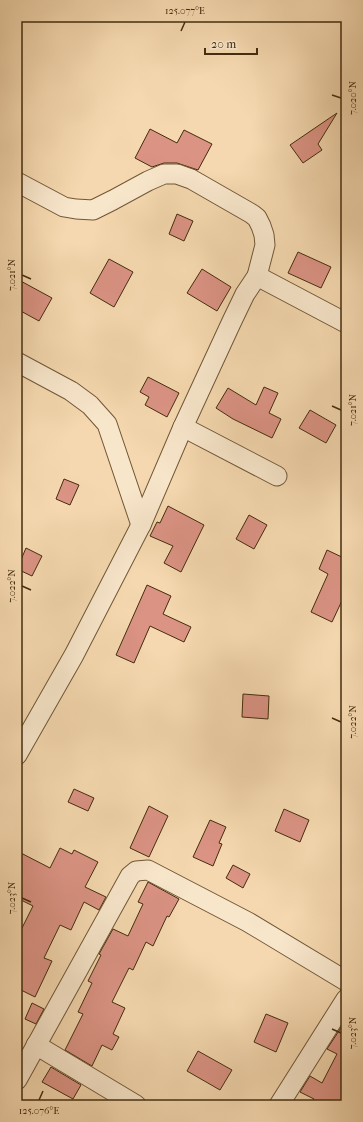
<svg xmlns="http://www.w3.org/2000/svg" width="363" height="1122" font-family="'IM FELL French Canon',serif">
<rect width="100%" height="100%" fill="#f5d8af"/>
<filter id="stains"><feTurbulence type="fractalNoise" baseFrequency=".005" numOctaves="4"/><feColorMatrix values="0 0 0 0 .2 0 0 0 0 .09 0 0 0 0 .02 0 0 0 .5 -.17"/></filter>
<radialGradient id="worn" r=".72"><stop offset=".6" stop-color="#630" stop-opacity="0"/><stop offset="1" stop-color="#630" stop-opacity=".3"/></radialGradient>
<g fill="#db9384" stroke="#432c0e">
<path d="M 337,113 L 318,144 L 322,150 L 303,163 L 290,145 Z"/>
<path d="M 150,129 L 177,143 L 184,130 L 212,144 L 198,170 L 177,163 L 164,163 L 152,167 L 135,158 Z"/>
<path d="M 177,214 L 193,221 L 184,241 L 169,234 Z"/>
<path d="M 298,252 L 331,267 L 321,288 L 288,273 Z"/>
<path d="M 109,259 L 133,272 L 114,307 L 90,293 Z"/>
<path d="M 202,269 L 231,287 L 217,311 L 187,293 Z"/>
<path d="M 17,279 L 52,298 L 39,321 L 17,309 Z"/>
<path d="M 148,377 L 179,393 L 167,417 L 145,405 L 149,397 L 140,392 Z"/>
<path d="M 264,387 L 278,393 L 269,413 L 281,419 L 272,438 L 233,419 L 216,408 L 228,388 L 256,405 Z"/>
<path d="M 310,410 L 336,425 L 326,443 L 299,428 Z"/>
<path d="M 64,479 L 79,485 L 70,505 L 56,499 Z"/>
<path d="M 168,506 L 204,525 L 181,572 L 164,563 L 173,546 L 150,536 L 157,522 L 160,523 Z"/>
<path d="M 249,515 L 267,525 L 254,549 L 236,539 Z"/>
<path d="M 26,548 L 42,556 L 32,576 L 17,569 Z"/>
<path d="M 327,550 L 346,559 L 346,592 L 332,622 L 311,612 L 328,574 L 319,569 Z"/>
<path d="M 147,585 L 171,596 L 163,614 L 191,627 L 184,642 L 150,626 L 134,663 L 116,655 Z"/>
<path d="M 243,694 L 269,696 L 268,719 L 242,717 Z"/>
<path d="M 74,789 L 94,798 L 88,811 L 68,802 Z"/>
<path d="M 149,806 L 168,816 L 149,857 L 130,848 Z"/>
<path d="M 284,809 L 309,820 L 300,842 L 275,831 Z"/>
<path d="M 210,820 L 226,827 L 219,843 L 222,844 L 213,866 L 193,857 Z"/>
<path d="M 60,848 L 72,854 L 74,850 L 98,862 L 85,887 L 106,897 L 99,910 L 84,902 L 71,930 L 60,925 L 44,958 L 52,961 L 35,997 L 17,988 L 17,938 L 33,906 L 17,898 L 17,851 L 50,868 Z"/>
<path d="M 233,865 L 250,874 L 243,888 L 226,878 Z"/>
<path d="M 148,882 L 179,899 L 169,917 L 167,916 L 153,946 L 146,942 L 133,970 L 129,968 L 112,1002 L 125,1008 L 113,1034 L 119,1037 L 112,1050 L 102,1045 L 92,1066 L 65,1050 L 83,1014 L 78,1012 L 92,983 L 88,981 L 101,955 L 99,954 L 113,929 L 128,936 L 143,904 L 138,902 Z"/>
<path d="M 32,1003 L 44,1009 L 36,1024 L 25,1019 Z"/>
<path d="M 266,1014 L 288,1023 L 276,1052 L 254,1042 Z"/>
<path d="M 346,1020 L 346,1105 L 310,1105 L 314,1099 L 300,1092 L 310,1076 L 322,1083 L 337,1054 L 327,1049 Z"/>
<path d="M 198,1051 L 232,1070 L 220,1090 L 187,1071 Z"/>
<path d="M 51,1067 L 81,1085 L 73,1099 L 42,1082 Z"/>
</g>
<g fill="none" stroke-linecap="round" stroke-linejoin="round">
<defs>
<g id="minor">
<path d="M 17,182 L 64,207 L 76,209 L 93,210 L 113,200 L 148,181 L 164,174 L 177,174 L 191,179 L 252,214 L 257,218 L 261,226 L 264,235 L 265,245 L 257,276 L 245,294 L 232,321 L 183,427 L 141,525 L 74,655 L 17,755"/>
<path d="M 257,276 L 346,323"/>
<path d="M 17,362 L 71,391 L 90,405 L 107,424 L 141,525"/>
<path d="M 183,427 L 277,476"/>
<path d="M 36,1045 L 136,1105"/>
<path d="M 17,1080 L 130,876 L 136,871 L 148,870 L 248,922 L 346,981"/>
<path d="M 279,1105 L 346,999"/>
</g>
</defs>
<use href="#minor" stroke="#705736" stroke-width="21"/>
<use href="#minor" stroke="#f8e6cb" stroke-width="19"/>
</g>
<path fill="none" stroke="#432c0e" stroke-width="1.5" d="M 181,31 L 185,22M 332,95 L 341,98M 22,275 L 31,279M 332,406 L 341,410M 22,586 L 31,590M 332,718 L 341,722M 22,898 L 31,902M 332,1029 L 341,1033M 39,1100 L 43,1091"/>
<rect width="363" height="1122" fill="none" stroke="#f5d8af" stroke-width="44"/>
<path d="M205 48v6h52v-6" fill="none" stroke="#432c0e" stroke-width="2"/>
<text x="211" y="48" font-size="12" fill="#432c0e" stroke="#f8e6cb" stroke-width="3" paint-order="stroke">20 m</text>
<rect x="22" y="22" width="319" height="1078" fill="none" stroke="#432c0e" stroke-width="1.5"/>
<g font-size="10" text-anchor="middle" fill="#432c0e">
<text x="185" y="14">125.077°E</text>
<text transform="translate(352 98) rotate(-90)" y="4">7.020°N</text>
<text transform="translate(11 275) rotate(-90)" y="4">7.021°N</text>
<text transform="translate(352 410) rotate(-90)" y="4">7.021°N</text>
<text transform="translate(11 586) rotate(-90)" y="4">7.022°N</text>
<text transform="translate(352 722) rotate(-90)" y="4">7.022°N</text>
<text transform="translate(11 898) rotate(-90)" y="4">7.023°N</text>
<text transform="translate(352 1033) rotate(-90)" y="4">7.023°N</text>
<text x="39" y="1114">125.076°E</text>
</g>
<rect width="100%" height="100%" filter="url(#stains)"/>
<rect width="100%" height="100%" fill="url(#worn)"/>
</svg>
